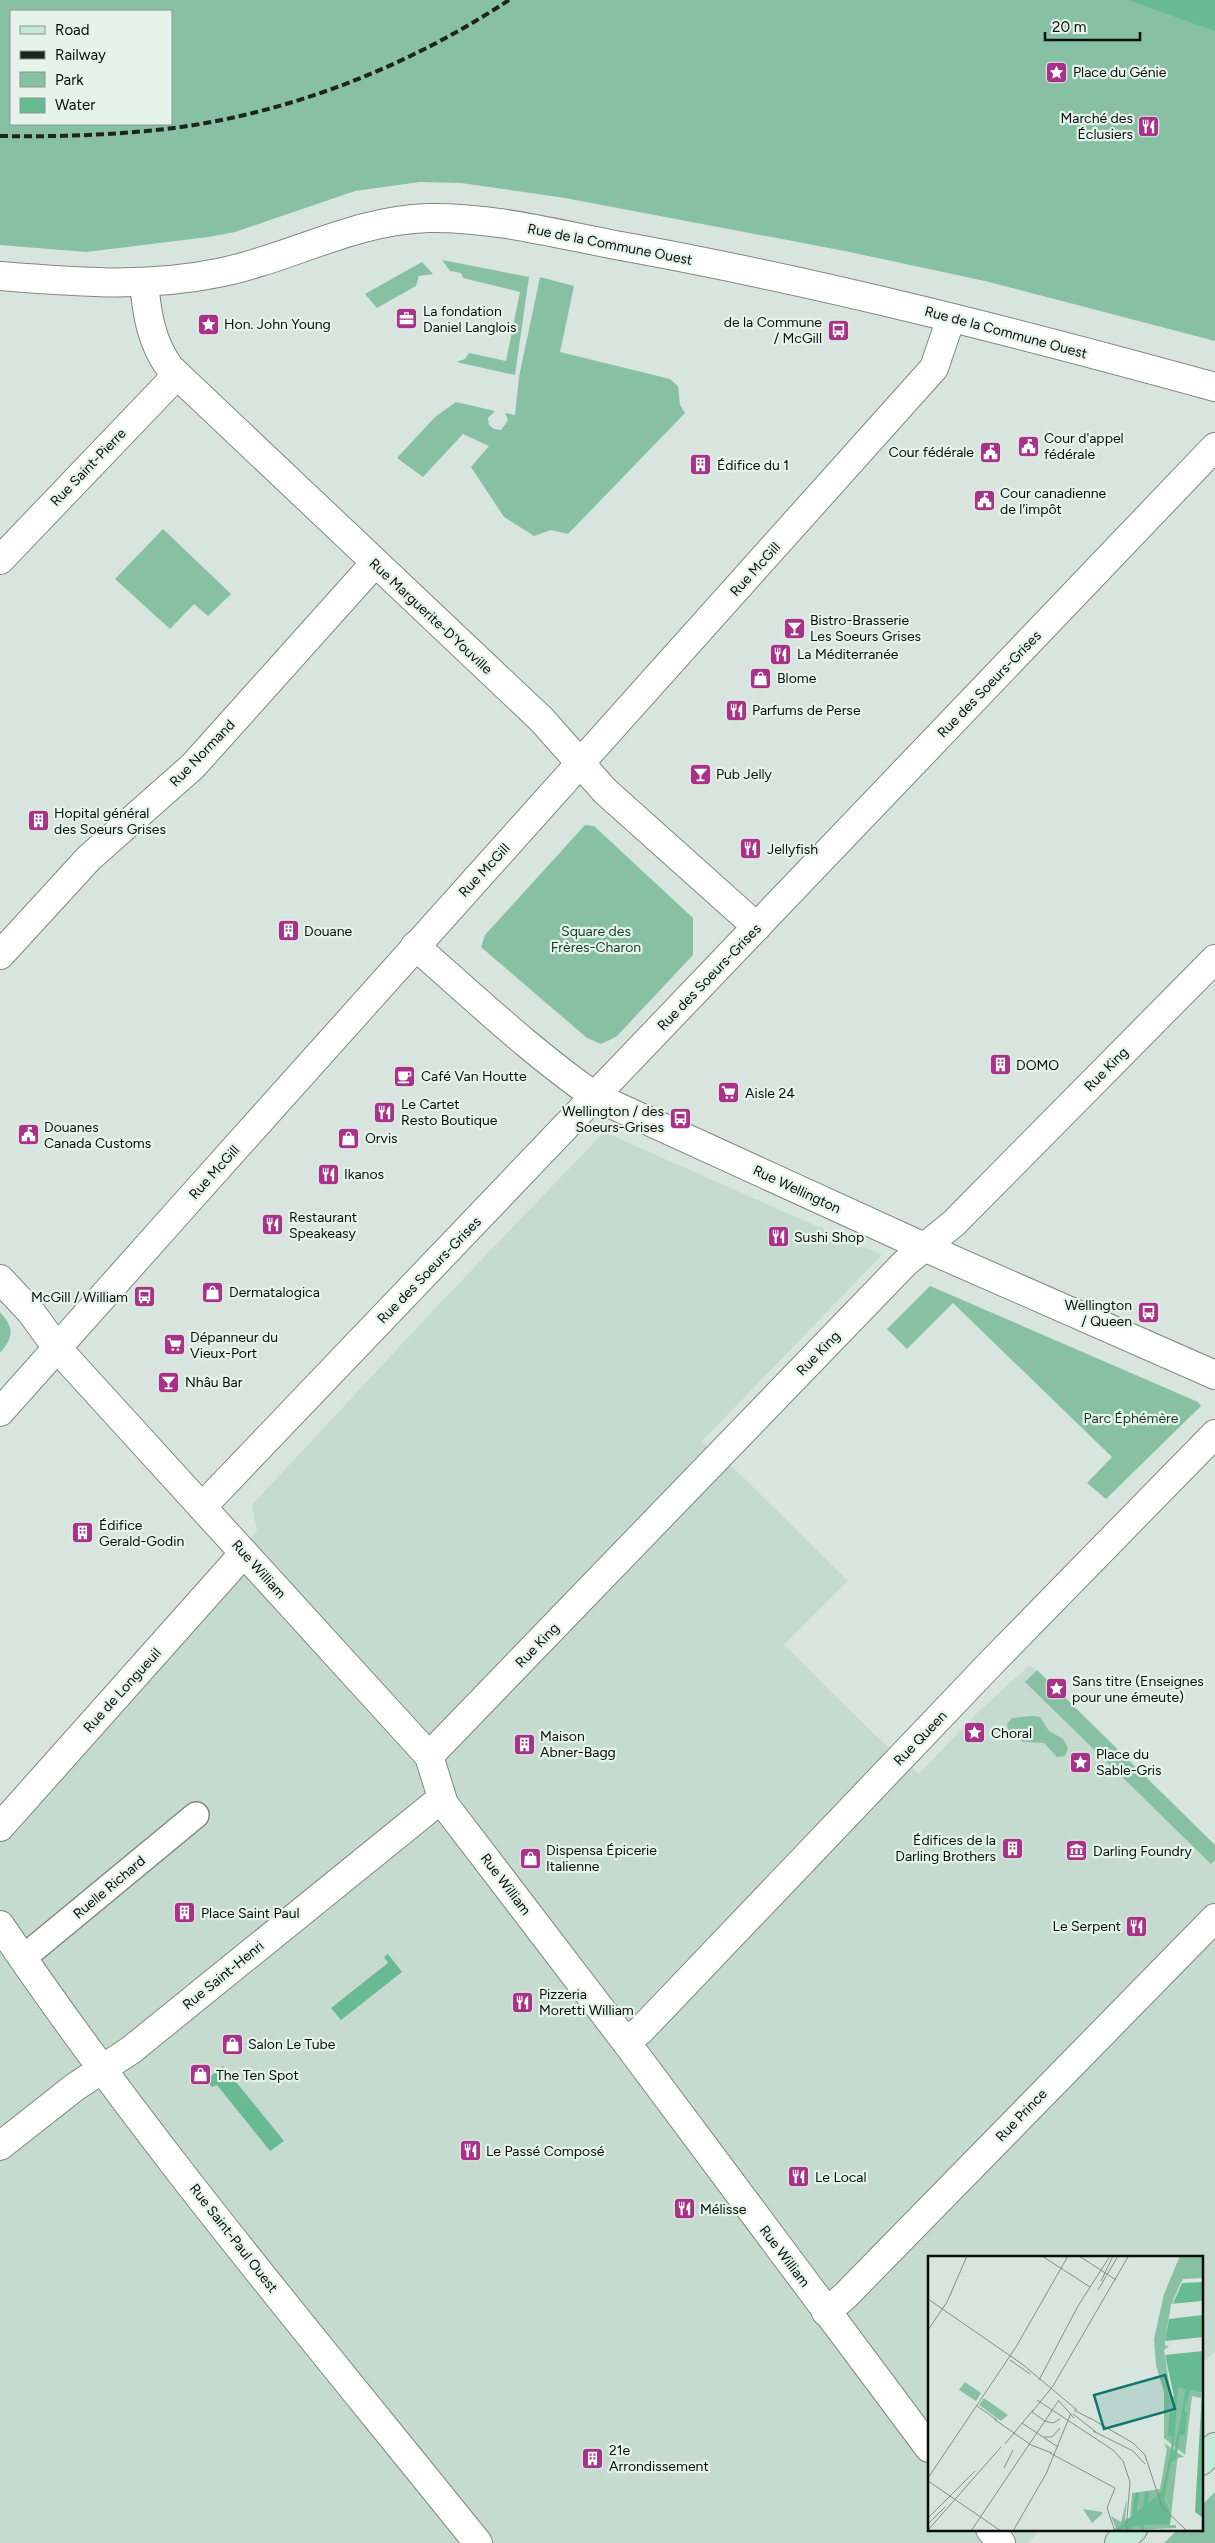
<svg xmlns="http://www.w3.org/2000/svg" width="1215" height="2543" font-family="Figtree,sans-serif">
<rect width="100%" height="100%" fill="#d8e5de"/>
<path fill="#c6dbcf" d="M 604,1132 L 882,1255 L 702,1441 L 742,1476 L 848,1581 L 784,1645 L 875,1735 L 919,1774 L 978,1712 L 1030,1665 L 1215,1845 L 1215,2351 L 1201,2365 L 1201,2257 L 929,2257 L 929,2529 L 1041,2529 L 1028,2543 L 0,2543 L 0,1804 L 257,1531 L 252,1505 L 441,1302 Z"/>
<g fill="#87c0a2" fill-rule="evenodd">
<path d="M 0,0 L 1215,0 L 1215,341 L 985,281 L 845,251 L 565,198 L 461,183 L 420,182 L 355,191 L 235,232 L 208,237 L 86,252 L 0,245 ZM 11,11 L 171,11 L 171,124 L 11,124 Z"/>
<path d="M 442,260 L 529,277 L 515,375 L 456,362 L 465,359 L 469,353 L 506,361 L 520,292 L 463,278 L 461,273 L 450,271 Z"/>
<path d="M 422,262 L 433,274 L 419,276 L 416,286 L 377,308 L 365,294 Z"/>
<path d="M 540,277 L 574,286 L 560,352 L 670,379 L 678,386 L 680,405 L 685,413 L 568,534 L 551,530 L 534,536 L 504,517 L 471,467 L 489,446 L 463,434 L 423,477 L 397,458 L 435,417 L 456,402 L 495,411 L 488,418 L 489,425 L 494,429 L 501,430 L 508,420 L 505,413 L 515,415 L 519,377 Z"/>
<path d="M 163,529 L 231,594 L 208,616 L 194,604 L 170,629 L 115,579 Z"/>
<path d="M 585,825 L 594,826 L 693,918 L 693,955 L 616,1037 L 601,1044 L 587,1038 L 481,947 L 485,935 Z"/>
<path d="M 930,1286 L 1198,1402 L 1201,1406 L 1106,1499 L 1087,1483 L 1112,1457 L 953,1303 L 907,1349 L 887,1329 Z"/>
<path d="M 0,1312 C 14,1327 14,1337 0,1353 Z"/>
<path d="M 1037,1670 L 1215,1845 L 1215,1860 L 1211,1864 L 1025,1682 Z"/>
<path d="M 1033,1716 L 1040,1717 L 1049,1731 L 1063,1739 L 1068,1748 L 1065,1756 L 1057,1757 L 1044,1743 L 1023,1742 L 1008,1730 L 1007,1724 L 1012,1718 Z"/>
<path d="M 1215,2492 L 1215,2543 L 1164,2543 L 1178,2529 L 1201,2529 L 1201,2506 Z"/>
</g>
<g fill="#67ba91">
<path d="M 1128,0 L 1215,0 L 1215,31 Z"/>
<path d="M 388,1954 L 402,1972 L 341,2020 L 331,2008 L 388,1963 L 384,1957 Z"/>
<path d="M 223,2066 L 284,2141 L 270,2151 L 217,2085 L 212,2087 L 206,2080 Z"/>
</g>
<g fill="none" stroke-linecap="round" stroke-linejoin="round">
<defs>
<path id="pedestrian" d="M 23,1958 L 196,1815"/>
<g id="minor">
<path d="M 144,283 C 147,314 151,342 170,368 L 542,720 L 605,791 L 757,927"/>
<path d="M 0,560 L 177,375"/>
<path d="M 0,955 L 89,858 L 193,766 L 375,563"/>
<path d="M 0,1279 L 31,1312 L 57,1348 L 429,1756 L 444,1804 L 626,2042 L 929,2448"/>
<path d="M 202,1507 L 1215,447"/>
<path d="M 429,1756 L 905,1263 L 954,1223 L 1215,959"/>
<path d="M 0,1827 L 244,1553"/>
<path d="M 0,1925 C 146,2141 315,2340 478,2543"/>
<path d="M 626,2042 L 641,2030 L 993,1661 L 1215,1434"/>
<path d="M 0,2146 L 75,2087 L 131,2050 L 441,1799"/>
<path d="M 826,2312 L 845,2296 L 1215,1918"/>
<path d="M 990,2529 L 1001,2543"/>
</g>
<g id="tertiary">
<path d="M 0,276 C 73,282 145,288 218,273 C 289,259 354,220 428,218 C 498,217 564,236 632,248 C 828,284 1022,334 1215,387"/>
<path d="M 415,946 C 475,998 531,1052 596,1097 L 924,1247 L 1215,1375"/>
<path d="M 0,1412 C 310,1063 623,717 934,368 L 951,318"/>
</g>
<g id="secondary">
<path d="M 1201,2461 L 1215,2447"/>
<path d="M 1119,2543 L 1133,2529"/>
</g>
</defs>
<use href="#pedestrian" stroke="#7d8982" stroke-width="28"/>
<use href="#minor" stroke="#7d8982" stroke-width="30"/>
<use href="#tertiary" stroke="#7d8982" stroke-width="30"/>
<use href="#secondary" stroke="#7d8982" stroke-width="30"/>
<use href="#pedestrian" stroke="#fff" stroke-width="25"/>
<use href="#minor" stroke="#fff" stroke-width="28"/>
<use href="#tertiary" stroke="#fff" stroke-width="28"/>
<use href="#secondary" stroke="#c3e9d9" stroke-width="28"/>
<path stroke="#1e2420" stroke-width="4" stroke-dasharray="8 4" stroke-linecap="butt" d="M 0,136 C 58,137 117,135 174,128 C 293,112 409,66 509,0"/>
</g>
<defs>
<symbol id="sight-square" viewBox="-11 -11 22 22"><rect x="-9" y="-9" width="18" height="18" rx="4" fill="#a93289" stroke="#e5f3eb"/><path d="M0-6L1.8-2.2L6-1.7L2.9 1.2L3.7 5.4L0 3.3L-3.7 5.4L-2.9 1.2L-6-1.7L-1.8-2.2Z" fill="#fff"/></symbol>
<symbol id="restaurant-square" viewBox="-11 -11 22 22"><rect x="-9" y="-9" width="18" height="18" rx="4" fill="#a93289" stroke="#e5f3eb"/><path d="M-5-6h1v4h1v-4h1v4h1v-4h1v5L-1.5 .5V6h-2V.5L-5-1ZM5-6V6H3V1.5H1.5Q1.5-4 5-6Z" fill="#fff"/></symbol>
<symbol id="office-square" viewBox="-11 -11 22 22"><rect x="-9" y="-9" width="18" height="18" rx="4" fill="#a93289" stroke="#e5f3eb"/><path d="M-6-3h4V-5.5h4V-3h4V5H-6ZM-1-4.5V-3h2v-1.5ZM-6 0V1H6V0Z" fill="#fff"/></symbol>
<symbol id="bus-square" viewBox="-11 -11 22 22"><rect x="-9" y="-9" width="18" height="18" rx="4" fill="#a93289" stroke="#e5f3eb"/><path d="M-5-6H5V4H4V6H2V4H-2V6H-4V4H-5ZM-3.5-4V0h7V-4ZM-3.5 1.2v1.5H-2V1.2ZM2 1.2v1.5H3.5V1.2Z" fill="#fff"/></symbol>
<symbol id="civic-square" viewBox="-11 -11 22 22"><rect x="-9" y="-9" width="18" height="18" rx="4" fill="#a93289" stroke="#e5f3eb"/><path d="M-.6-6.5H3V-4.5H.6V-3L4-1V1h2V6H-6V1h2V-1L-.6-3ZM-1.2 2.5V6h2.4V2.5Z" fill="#fff"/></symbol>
<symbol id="building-square" viewBox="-11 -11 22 22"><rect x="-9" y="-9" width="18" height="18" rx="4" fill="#a93289" stroke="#e5f3eb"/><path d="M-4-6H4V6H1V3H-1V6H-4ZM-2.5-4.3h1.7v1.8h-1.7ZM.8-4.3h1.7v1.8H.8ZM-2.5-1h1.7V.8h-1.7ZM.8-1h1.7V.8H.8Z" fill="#fff"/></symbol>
<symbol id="bar-square" viewBox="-11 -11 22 22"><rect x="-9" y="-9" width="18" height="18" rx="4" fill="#a93289" stroke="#e5f3eb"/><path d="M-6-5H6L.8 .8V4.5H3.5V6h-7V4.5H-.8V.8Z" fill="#fff"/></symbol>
<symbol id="shop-square" viewBox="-11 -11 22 22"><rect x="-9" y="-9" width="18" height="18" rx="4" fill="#a93289" stroke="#e5f3eb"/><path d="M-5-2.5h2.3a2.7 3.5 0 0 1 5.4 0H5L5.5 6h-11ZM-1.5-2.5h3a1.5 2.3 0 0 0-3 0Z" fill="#fff"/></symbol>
<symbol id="cafe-square" viewBox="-11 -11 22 22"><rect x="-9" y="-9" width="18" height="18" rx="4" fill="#a93289" stroke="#e5f3eb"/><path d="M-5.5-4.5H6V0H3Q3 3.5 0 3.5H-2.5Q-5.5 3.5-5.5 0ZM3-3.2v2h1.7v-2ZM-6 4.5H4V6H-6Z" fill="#fff"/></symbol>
<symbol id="supermarket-square" viewBox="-11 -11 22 22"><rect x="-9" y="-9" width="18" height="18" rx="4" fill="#a93289" stroke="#e5f3eb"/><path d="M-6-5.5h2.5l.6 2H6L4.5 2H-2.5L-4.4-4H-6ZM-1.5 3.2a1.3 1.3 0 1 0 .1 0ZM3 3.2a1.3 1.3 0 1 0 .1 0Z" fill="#fff"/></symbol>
<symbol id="museum-square" viewBox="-11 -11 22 22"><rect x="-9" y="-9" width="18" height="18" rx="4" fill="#a93289" stroke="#e5f3eb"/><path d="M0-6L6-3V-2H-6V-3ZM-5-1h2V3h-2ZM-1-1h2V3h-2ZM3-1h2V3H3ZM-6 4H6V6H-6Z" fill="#fff"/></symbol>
</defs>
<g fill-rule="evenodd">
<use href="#sight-square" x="1044" y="60" width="25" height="25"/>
<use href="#restaurant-square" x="1136" y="114" width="25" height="25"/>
<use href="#office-square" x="394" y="306" width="25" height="25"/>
<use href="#sight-square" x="196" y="312" width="25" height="25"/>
<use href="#bus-square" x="826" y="318" width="25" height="25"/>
<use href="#civic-square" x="1016" y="434" width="25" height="25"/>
<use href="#civic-square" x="978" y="440" width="25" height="25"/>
<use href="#building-square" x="688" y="452" width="25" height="25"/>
<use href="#civic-square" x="972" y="488" width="25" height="25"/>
<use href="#bar-square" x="782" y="616" width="25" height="25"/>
<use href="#restaurant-square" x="768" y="642" width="25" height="25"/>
<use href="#shop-square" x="748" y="666" width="25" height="25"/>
<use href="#restaurant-square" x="724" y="698" width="25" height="25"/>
<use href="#bar-square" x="688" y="762" width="25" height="25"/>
<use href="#building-square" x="26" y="808" width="25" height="25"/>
<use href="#restaurant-square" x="738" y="836" width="25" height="25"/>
<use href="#building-square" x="276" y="918" width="25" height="25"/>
<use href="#building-square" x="988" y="1052" width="25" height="25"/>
<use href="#cafe-square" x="392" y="1064" width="25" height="25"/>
<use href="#supermarket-square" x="716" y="1080" width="25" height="25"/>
<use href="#restaurant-square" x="372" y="1100" width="25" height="25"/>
<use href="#bus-square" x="668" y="1106" width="25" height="25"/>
<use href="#civic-square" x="16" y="1122" width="25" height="25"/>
<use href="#shop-square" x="336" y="1126" width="25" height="25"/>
<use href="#restaurant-square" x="316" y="1162" width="25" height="25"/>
<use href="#restaurant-square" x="260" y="1212" width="25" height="25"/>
<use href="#restaurant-square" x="766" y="1224" width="25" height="25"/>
<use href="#shop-square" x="200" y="1280" width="25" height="25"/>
<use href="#bus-square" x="132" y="1284" width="25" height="25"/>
<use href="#bus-square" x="1136" y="1300" width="25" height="25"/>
<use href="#supermarket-square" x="162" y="1332" width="25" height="25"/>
<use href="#bar-square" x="156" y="1370" width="25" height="25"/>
<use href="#building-square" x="70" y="1520" width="25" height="25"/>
<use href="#sight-square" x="1044" y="1676" width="25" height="25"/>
<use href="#sight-square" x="962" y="1720" width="25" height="25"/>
<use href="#building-square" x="512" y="1732" width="25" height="25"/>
<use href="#sight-square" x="1068" y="1750" width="25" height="25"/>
<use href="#building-square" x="1000" y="1836" width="25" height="25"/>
<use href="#museum-square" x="1064" y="1838" width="25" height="25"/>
<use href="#shop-square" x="518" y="1846" width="25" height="25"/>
<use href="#building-square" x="172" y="1900" width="25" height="25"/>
<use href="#restaurant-square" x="1124" y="1914" width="25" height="25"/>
<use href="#restaurant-square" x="510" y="1990" width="25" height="25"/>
<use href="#shop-square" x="220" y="2032" width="25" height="25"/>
<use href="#shop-square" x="188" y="2062" width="25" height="25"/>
<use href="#restaurant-square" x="458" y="2138" width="25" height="25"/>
<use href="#restaurant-square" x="786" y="2164" width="25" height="25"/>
<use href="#restaurant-square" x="672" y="2196" width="25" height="25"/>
<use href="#building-square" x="580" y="2446" width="25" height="25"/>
</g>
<g text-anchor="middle" stroke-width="4.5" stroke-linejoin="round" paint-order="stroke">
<g font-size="14" fill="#090e0b" stroke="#e5f3eb" text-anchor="start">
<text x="1073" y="77">Place du Génie</text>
<text x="1133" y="123" text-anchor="end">Marché des<tspan x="1133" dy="16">Éclusiers</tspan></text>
<text x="423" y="316">La fondation<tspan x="423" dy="16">Daniel Langlois</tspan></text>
<text x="822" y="327" text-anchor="end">de la Commune<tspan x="822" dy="16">/ McGill</tspan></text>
<text x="224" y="329">Hon. John Young</text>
<text x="1044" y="443">Cour d'appel<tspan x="1044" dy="16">fédérale</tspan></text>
<text x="974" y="457" text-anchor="end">Cour fédérale</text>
<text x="717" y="470">Édifice du 1</text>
<text x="1000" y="498">Cour canadienne<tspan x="1000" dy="16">de l′impôt</tspan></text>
<text x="810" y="625">Bistro-Brasserie<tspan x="810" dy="16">Les Soeurs Grises</tspan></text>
<text x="797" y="659">La Méditerranée</text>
<text x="777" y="683">Blome</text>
<text x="752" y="715">Parfums de Perse</text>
<text x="716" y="779">Pub Jelly</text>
<text x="54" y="818">Hopital général<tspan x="54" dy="16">des Soeurs Grises</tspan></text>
<text x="767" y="854">Jellyfish</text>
<text x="304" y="936">Douane</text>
<text x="1016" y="1070">DOMO</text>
<text x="421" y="1081">Café Van Houtte</text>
<text x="745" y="1098">Aisle 24</text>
<text x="401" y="1109">Le Cartet<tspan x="401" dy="16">Resto Boutique</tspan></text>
<text x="664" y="1116" text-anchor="end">Wellington / des<tspan x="664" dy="16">Soeurs-Grises</tspan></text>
<text x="44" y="1132">Douanes<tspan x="44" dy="16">Canada Customs</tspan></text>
<text x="365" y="1143">Orvis</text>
<text x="344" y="1179">Ikanos</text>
<text x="289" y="1222">Restaurant<tspan x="289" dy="16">Speakeasy</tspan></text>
<text x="794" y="1242">Sushi Shop</text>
<text x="229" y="1297">Dermatalogica</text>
<text x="128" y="1302" text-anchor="end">McGill / William</text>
<text x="1132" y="1310" text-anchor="end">Wellington<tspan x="1132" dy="16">/ Queen</tspan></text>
<text x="190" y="1342">Dépanneur du<tspan x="190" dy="16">Vieux-Port</tspan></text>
<text x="185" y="1387">Nhâu Bar</text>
<text x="99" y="1530">Édifice<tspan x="99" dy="16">Gerald-Godin</tspan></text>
<text x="1072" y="1686">Sans titre (Enseignes<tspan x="1072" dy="16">pour une émeute)</tspan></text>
<text x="991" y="1738">Choral</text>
<text x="540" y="1741">Maison<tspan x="540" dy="16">Abner-Bagg</tspan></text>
<text x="1096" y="1759">Place du<tspan x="1096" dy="16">Sable-Gris</tspan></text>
<text x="996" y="1845" text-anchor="end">Édifices de la<tspan x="996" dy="16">Darling Brothers</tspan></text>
<text x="546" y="1855">Dispensa Épicerie<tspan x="546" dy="16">Italienne</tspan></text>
<text x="1093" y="1856">Darling Foundry</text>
<text x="201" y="1918">Place Saint Paul</text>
<text x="1121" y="1931" text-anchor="end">Le Serpent</text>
<text x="539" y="1999">Pizzeria<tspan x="539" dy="16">Moretti William</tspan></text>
<text x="248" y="2049">Salon Le Tube</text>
<text x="216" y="2080">The Ten Spot</text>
<text x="486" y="2156">Le Passé Composé</text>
<text x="815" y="2182">Le Local</text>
<text x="700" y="2214">Mélisse</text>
<text x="609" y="2455">21e<tspan x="609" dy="16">Arrondissement</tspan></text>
</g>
<g font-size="14" fill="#090e0b" stroke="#e5f3eb">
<text transform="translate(610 244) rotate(11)" y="5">Rue de la Commune Ouest</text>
<text transform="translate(1006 332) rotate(15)" y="5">Rue de la Commune Ouest</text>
<text transform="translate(88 467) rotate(-46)" y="5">Rue Saint-Pierre</text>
<text transform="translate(755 569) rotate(-48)" y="5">Rue McGill</text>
<text transform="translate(431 616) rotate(43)" y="5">Rue Marguerite-D'Youville</text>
<text transform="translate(989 684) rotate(-46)" y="5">Rue des Soeurs-Grises</text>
<text transform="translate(202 753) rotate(-46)" y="5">Rue Normand</text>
<text transform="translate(484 870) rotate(-47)" y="5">Rue McGill</text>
<text transform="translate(709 977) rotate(-46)" y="5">Rue des Soeurs-Grises</text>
<text transform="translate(1106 1069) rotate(-45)" y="5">Rue King</text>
<text transform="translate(214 1172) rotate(-48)" y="5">Rue McGill</text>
<text transform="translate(797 1189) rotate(25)" y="5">Rue Wellington</text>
<text transform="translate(429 1270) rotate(-46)" y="5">Rue des Soeurs-Grises</text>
<text transform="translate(818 1353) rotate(-46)" y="5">Rue King</text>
<text transform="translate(259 1569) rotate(48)" y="5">Rue William</text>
<text transform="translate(537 1645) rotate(-46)" y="5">Rue King</text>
<text transform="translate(122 1690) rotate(-48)" y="5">Rue de Longueuil</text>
<text transform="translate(920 1738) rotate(-46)" y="5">Rue Queen</text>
<text transform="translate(506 1884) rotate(53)" y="5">Rue William</text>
<text transform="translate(109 1887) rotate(-40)" y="5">Ruelle Richard</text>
<text transform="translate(223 1975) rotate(-39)" y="5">Rue Saint-Henri</text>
<text transform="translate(1021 2115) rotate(-46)" y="5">Rue Prince</text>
<text transform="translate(234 2238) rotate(52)" y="5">Rue Saint-Paul Ouest</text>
<text transform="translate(785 2256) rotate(53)" y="5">Rue William</text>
</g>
<g font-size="14" fill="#153a29" stroke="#e5f3eb">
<text x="596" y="936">Square des<tspan x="596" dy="16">Frères-Charon</tspan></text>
<text x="1131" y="1423">Parc Éphémère</text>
</g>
</g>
<g transform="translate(928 2256)">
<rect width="275" height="275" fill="#d8e5de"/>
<path d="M 252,0 L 275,0 L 275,25 L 253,26 L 243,49 L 237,85 L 237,90 L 241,90 L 236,94 L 243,140 L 249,140 L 251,132 L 258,134 L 258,142 L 262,134 L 274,135 L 273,142 L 264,140 L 257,199 L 236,182 L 236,136 L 228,109 L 226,83 L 236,38 ZM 37,126 L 53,137 L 48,145 L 31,134 ZM 56,142 L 80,159 L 73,165 L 51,149 ZM 236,187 L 256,201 L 250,202 L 249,206 L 242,269 L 248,269 L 248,272 L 182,275 L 188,272 L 183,260 L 193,266 L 199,242 L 197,264 L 202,261 L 204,237 L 232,233 L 239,193 ZM 155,253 L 174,256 L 175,257 L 164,267 Z" fill="#87c0a2"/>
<path d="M 275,25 L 275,45 L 244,48 L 254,26 ZM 275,59 L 275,81 L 237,85 L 241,63 ZM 275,95 L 275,262 L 267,256 L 274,136 L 262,134 L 256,155 L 259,156 L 257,179 L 252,179 L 248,203 L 243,206 L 236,244 L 243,258 L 242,268 L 216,269 L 215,275 L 211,269 L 195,275 L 202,267 L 192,275 L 186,275 L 204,260 L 207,237 L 211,237 L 209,256 L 215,251 L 217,236 L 221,236 L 220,247 L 234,235 L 243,195 L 244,180 L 240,179 L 242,155 L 246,158 L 247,145 L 237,99 ZM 251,132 L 258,134 L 245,201 L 249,143 Z" fill="#67ba91" fill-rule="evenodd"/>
<path d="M 275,22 L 275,26 L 254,27 L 245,48 L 275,45 L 275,48 L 243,51 L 255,23 Z" fill="#d8e5de"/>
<path fill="none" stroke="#858f8a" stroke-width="1" d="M 114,0 L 162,31M 151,0 L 188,24M 173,25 L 185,0M 170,34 L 190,0M 0,43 L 94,108 L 149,154M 0,74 L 19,46 L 39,0M 82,104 L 102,118M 111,124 L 150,50 L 182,0M 109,144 L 185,194 L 195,205 L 202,226 L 198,275M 130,144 L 146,162M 49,150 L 69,164M 146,154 L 163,163M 104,156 L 125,130 L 200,1M 104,156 L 117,165M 145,158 L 168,176M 162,162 L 205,187M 66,163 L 103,189 L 124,197M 117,165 L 125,167 L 132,163M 94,167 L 130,191M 165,175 L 205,195M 116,181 L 124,181 L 132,172M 205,187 L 217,199 L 234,251 L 259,275M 77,188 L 105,154M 205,195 L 217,208M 122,197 L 187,232 L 179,252 L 187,275M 76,212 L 85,194M 0,222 L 88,91 L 140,0M 0,225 L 73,275M 0,262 L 47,215M 1,267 L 17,251M 0,274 L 73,191M 43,275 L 131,144M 85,275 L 118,218 L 143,157"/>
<path fill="#0f766e" fill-opacity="0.15" stroke="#0f766e" stroke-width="2.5" d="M 237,119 L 247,153 L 176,173 L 166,139 Z"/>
<rect width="275" height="275" fill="none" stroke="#090e0b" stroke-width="2.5"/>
</g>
<rect x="10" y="10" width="162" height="115" fill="#e5f3eb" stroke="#8d9791"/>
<rect x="20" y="26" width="25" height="8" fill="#c3e9d9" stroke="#8d9791"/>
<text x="55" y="35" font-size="15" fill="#090e0b">Road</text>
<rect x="20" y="51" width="25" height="8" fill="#1e2420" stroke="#8d9791"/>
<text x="55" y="60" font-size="15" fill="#090e0b">Railway</text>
<rect x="20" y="72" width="25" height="15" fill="#87c0a2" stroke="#8d9791"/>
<text x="55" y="85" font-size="15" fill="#090e0b">Park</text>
<rect x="20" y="98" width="25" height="15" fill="#67ba91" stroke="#8d9791"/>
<text x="55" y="110" font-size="15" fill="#090e0b">Water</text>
<path d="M1045 32v8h95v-8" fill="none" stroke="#090e0b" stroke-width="2.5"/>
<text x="1052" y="32" font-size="15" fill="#090e0b" stroke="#e5f3eb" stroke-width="4" paint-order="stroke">20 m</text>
</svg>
